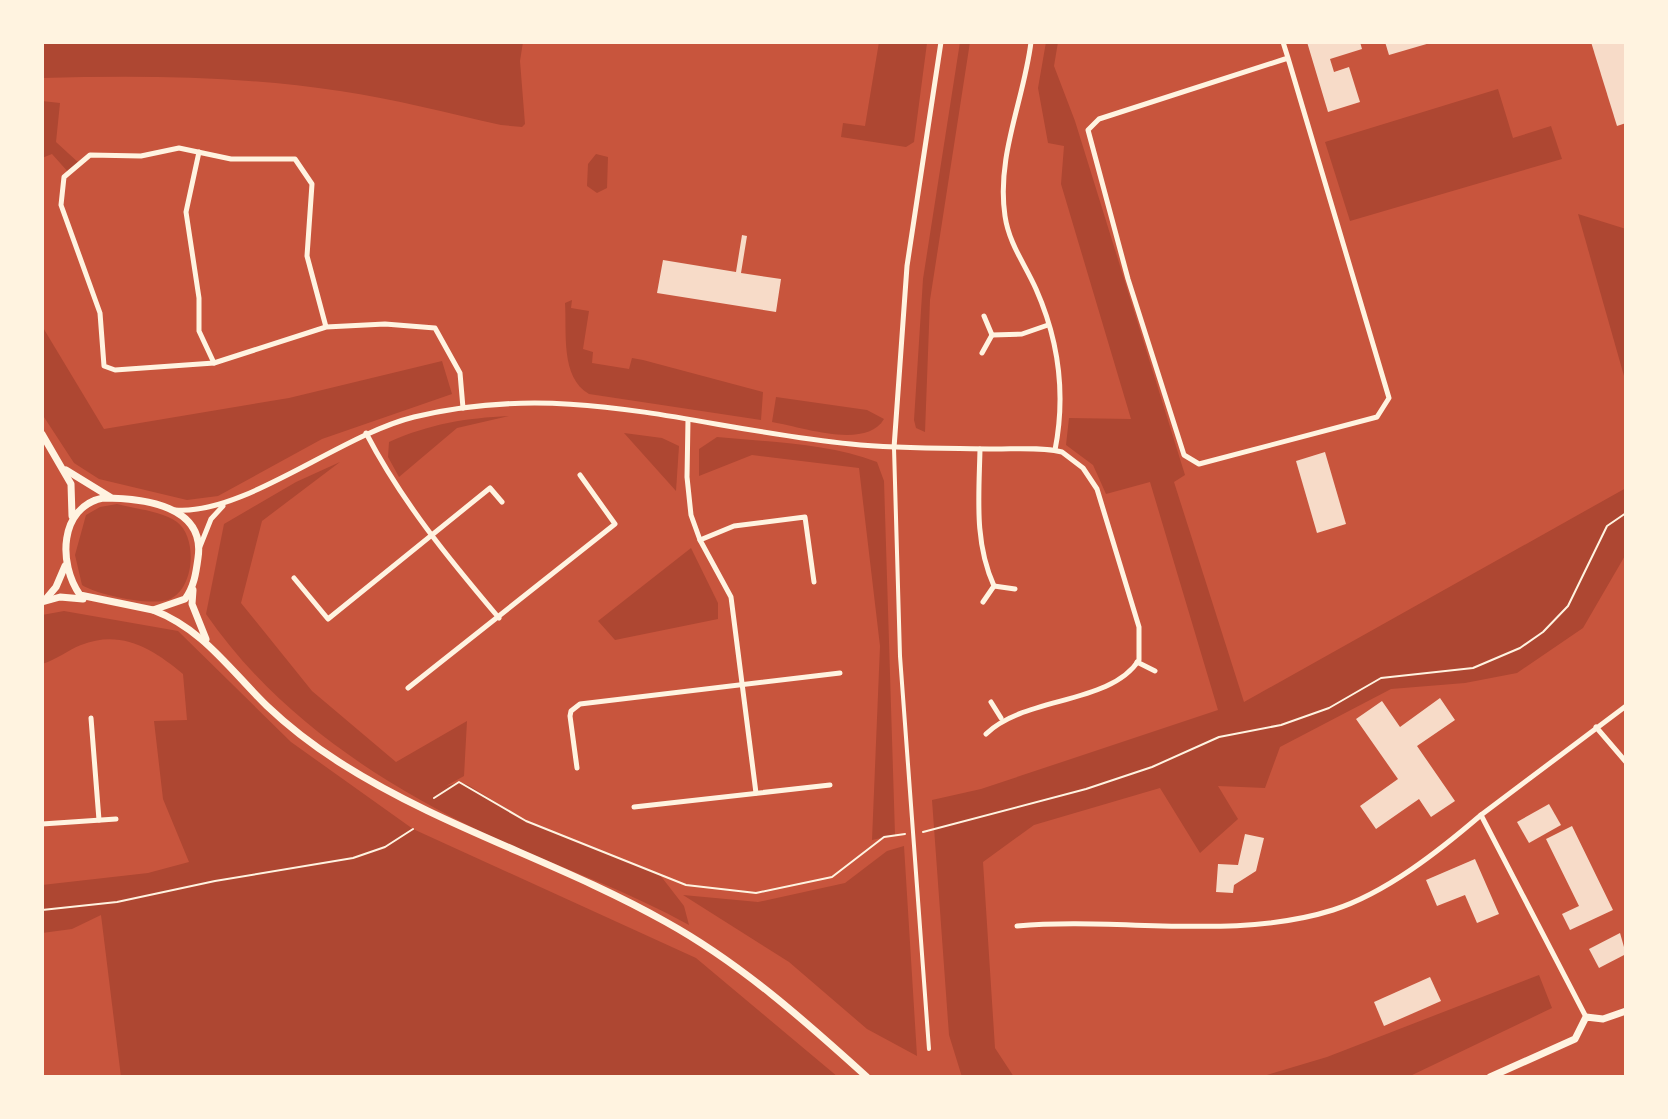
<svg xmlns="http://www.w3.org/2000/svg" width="1668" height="1119" font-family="Montserrat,sans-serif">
<rect width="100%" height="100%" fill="#c8553d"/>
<g fill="#ae4732">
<path d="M 42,42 L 523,42 L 520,61 L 525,124 L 522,127 L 501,125 C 447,113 394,99 340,91 C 241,76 142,75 42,78 Z"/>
<path d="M 879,42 L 927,43 L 914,142 L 906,147 L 841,137 L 843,123 L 865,126 Z"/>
<path d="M 960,42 L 970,42 L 930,300 L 925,432 L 916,428 L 914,420 L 923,279 Z"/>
<path d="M 1046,42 L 1058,42 L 1054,66 L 1075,121 L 1185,475 L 1174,482 L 1244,702 L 1626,488 L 1626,554 L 1583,628 L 1517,673 L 1465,683 L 1391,689 L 1280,747 L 1265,788 L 1218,786 L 1238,819 L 1200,853 L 1160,788 L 1034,825 L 983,862 L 995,1048 L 1014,1077 L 962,1077 L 949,1035 L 932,800 L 981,789 L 1218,710 L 1150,482 L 1106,494 L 1093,465 L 1066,445 L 1069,418 L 1131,419 L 1061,184 L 1064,146 L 1048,143 L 1038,88 Z"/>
<path d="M 1498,89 L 1513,138 L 1551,126 L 1562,159 L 1350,221 L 1325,142 Z"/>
<path d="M 42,101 L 60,103 L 56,142 L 80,164 L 69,173 L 52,154 L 42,158 Z"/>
<path d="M 596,154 L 608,157 L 607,188 L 597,193 L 587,186 L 588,164 Z"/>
<path d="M 1578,214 L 1626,229 L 1626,383 Z"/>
<path d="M 572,300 L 571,308 L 589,311 L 583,349 L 593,352 L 592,363 L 629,369 L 632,358 L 643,360 L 763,392 L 761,420 L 589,394 C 560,377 567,332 565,303 Z"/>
<path d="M 42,326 L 104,429 L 289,398 L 442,361 L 452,394 L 322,439 L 218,496 L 187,500 L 99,479 L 74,463 L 42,414 Z"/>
<path d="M 776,397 L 867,410 L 884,419 C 866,450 802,427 772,422 Z"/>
<path d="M 509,416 L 457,428 L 399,477 L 388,457 L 389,442 C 429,424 466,418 509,416 Z"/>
<path d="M 624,433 L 662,438 L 679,446 L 676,491 Z"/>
<path d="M 717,437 C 770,442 827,443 877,462 L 884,481 L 895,835 L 872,840 L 880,646 L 859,468 L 752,455 L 699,476 L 699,449 Z"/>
<path d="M 340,462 L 262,521 L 241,603 L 312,691 L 396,762 L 467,721 L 464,776 L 446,786 L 459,782 L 468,785 L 526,821 L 660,875 L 684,906 L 689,925 C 623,888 552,865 484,833 C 376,781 275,714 206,614 L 224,524 L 296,482 Z"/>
<path d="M 117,504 C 135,509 162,511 177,522 C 197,537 195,585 172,598 C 156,608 97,595 82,585 L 75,555 L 86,515 L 100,507 Z"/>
<path d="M 691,548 L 718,603 L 718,619 L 615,640 L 598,621 Z"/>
<path d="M 64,611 L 178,631 L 291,742 L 413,829 L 696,958 L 838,1077 L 121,1077 L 101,915 L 72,929 L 42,933 L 42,885 L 148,873 L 189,862 L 163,799 L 154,721 L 187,720 L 183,674 C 153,649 121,629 81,645 C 68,650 56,660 42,664 L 42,615 Z"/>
<path d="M 904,846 L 917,1056 L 867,1029 L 789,962 L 683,895 L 758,902 L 845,883 L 887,851 Z"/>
<path d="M 1539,975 L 1552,1008 L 1408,1077 L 1260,1077 L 1327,1057 Z"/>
</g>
<g fill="#f7dbc8">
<path d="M 1307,42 L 1360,42 L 1362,49 L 1330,59 L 1334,72 L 1349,67 L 1360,102 L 1328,112 Z"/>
<path d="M 1385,42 L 1430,42 L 1430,43 L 1389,55 Z"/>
<path d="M 1591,42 L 1626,42 L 1626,123 L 1617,126 Z"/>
<path d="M 742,235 L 747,236 L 741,273 L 781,279 L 776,312 L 657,293 L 663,260 L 736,272 Z"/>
<path d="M 1325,452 L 1346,524 L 1317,533 L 1296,461 Z"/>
<path d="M 1440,698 L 1455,720 L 1417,746 L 1455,801 L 1431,817 L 1419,799 L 1376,829 L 1360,806 L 1398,779 L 1356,719 L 1382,701 L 1400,727 Z"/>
<path d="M 1549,804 L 1561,825 L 1529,843 L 1517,822 Z"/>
<path d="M 1572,826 L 1613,910 L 1570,930 L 1562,914 L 1579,906 L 1546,839 Z"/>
<path d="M 1245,834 L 1264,838 L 1256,871 L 1234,885 L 1233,893 L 1216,892 L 1218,864 L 1238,865 Z"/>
<path d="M 1475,859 L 1499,914 L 1477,923 L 1465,895 L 1437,906 L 1426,880 Z"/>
<path d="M 1620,933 L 1626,954 L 1599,968 L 1589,949 Z"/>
<path d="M 1430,977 L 1441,1001 L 1384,1026 L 1374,1002 Z"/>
</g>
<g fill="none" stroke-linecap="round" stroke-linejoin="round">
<g stroke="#fff3e0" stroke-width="2">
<path d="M 434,798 L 459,782 L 526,821 L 686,885 L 756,893 L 832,877 L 884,837 L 905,834"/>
<path d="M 923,832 L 1086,789 L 1152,767 L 1219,737 L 1281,725 L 1329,708 L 1381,678 L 1473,668 L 1520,648 L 1543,632 L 1568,606 L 1607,526 L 1626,513"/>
<path d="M 42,910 L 117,902 L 215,881 L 353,858 L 385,847 L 413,829"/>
</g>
<path stroke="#fff3e0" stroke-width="4" d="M 894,448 L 900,656 L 929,1049"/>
<g stroke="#fff3e0" stroke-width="5">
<path d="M 1031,42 C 1024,100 996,156 1005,216 C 1009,244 1025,264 1036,289 C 1059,341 1066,394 1055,450"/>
<path d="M 1283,42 L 1288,58 L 1389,398 L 1377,417 L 1199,464 L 1184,455 L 1128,279 L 1088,130 L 1099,119 L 1288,58"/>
<path d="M 199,152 L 186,212 L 199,298 L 199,331 L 214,363"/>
<path d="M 984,316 L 992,335"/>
<path d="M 326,327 L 307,256 L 312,184 L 295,159 L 231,159 L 179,148 L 141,156 L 90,155 L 64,177 L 61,205 L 100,313 L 104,366 L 115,370 L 214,363 L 326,327 L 385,324 L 435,328 L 460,373 L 463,408"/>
<path d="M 992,335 L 1022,334 L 1048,325"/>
<path d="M 982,353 L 992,335"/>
<path d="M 688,420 L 687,477 L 691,515 L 700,540 L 731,597 L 756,793"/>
<path d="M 366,433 C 402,502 449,559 499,618"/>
<path d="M 894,448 L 907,266 L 941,42"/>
<path d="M 980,449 C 979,496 974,542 994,586 L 983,602"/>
<path d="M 175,510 C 243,516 340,435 414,417 C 571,379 697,429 851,444 C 899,449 948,448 996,449 C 1017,449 1041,447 1062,452 L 1083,468 L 1097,489 L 1139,627 L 1139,660 C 1110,705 1025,696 986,734"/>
<path d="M 700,540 L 734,526 L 805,517 L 814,582"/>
<path d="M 199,549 L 211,519 L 223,506"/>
<path d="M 294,578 L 328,619 L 490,488 L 502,502"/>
<path d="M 994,586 L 1015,589"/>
<path d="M 1137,662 L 1155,671"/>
<path d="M 408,688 L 615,524 L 580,475"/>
<path d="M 991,702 L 1001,718"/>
<path d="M 91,718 L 99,820"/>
<path d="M 1596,727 L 1626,762"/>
<path d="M 577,768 L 570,716 L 571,711 L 580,704 L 840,673"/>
<path d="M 634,807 L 830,785"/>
<path d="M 42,824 L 116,819"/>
<path d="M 1017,926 C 1119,917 1235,941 1333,910 C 1386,893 1439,851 1481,815"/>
<path d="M 1586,1017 L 1481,815 L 1626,706"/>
</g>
<g stroke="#fff3e0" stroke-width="7">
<path d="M 42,434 L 71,484 L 72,516"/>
<path d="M 66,470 L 110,497"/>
<path d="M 103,498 C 144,498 206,506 198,558 C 196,573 194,587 185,599 L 153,610 L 80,595 C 58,564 59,507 103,498 Z"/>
<path d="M 193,590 L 192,604 L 206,639"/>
<path d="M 45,600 L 56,587 L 65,566"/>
<path d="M 42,602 L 60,597 L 83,599"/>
<path d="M 153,610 C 203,629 230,670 267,706 C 289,727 314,746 339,762 C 442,828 560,862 666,922 C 740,963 804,1020 867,1077"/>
<path d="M 1490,1077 L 1575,1039 L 1586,1017 L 1603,1019 L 1626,1011"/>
</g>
</g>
<rect width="1668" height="1119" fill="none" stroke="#fff3e0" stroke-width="88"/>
</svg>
